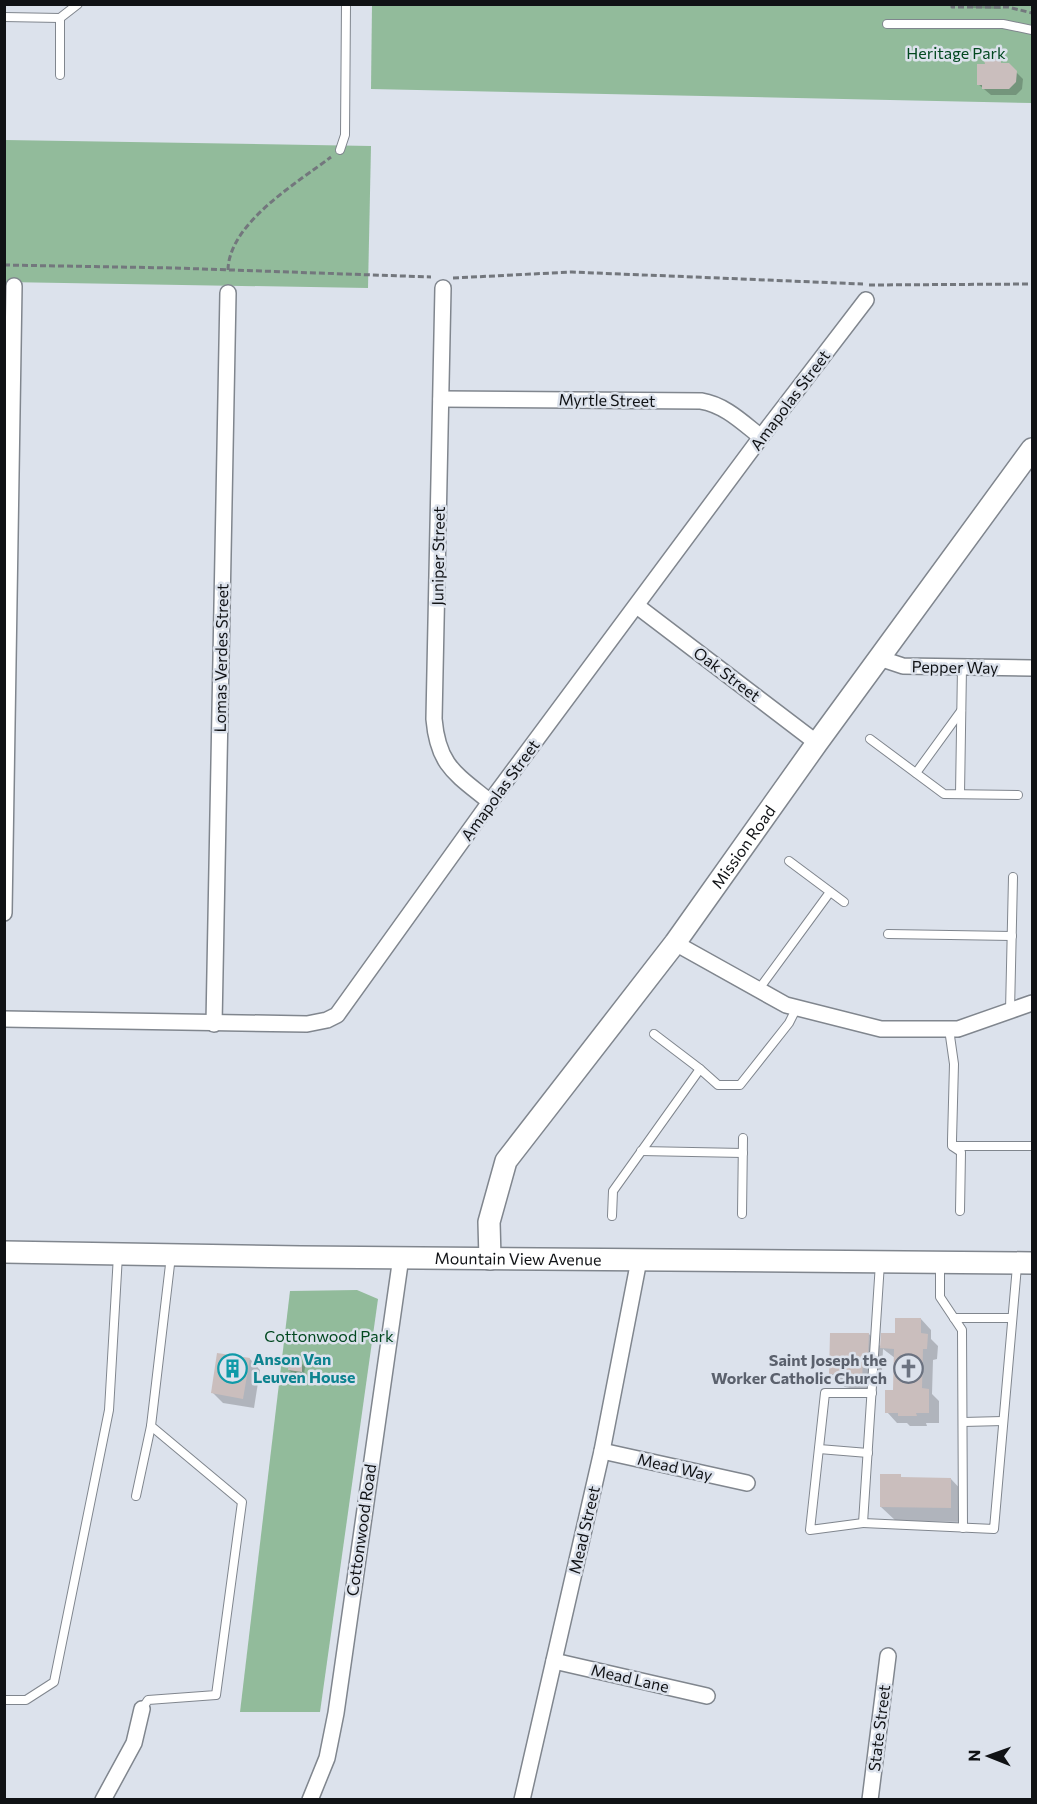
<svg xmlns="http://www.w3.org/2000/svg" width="1037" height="1804" font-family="Commissioner,sans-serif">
<rect width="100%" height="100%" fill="#dce2ec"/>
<g fill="#92bb9b">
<path d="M 372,5 L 1032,5 L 1032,103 L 371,89 Z"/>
<path d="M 5,140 L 371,146 L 368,288 L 5,282 Z"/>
<path d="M 357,1290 L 378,1299 L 320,1712 L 240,1712 L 290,1291 Z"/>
</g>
<g fill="#0003">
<path d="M 967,4 L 1001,4 L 1001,9 L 971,8 Z"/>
<path d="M 1000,62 L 1003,65 L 1009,65 L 1023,79 L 1022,89 L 1016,95 L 991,95 L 978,84 Z"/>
<path d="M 921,1319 L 931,1330 L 931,1339 L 938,1346 L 937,1359 L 933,1360 L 932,1394 L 939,1401 L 939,1423 L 926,1423 L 927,1426 L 910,1426 L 907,1423 L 897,1423 L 887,1412 L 894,1392 L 895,1358 L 883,1349 L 882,1371 L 876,1371 L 876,1397 L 859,1397 L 850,1388 L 845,1387 L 830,1373 L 869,1334 L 882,1348 L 896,1335 Z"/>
<path d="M 250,1359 L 260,1370 L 254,1408 L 223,1403 L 212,1392 Z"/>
<path d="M 298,1360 L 305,1367 L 304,1374 L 292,1373 L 289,1370 Z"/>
<path d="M 900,1476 L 903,1479 L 951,1479 L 965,1494 L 965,1522 L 896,1521 L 881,1507 Z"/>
</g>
<g fill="#cabebd">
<path d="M 984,60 L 1001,60 L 1001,63 L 1009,63 L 1017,71 L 1016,82 L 1009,89 L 982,89 L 982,85 L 977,85 L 977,64 L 985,64 Z"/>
<path d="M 895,1318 L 921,1318 L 921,1333 L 928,1334 L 927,1349 L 923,1349 L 922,1388 L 929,1389 L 929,1413 L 916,1413 L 917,1416 L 898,1416 L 898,1413 L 885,1413 L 885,1390 L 893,1390 L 894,1349 L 880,1348 L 881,1333 L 895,1333 Z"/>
<path d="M 830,1333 L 869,1333 L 868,1357 L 863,1357 L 862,1383 L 843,1383 L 844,1374 L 829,1374 Z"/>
<path d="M 217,1353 L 250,1358 L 243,1399 L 211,1393 Z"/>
<path d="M 293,1358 L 298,1358 L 302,1362 L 302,1372 L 288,1370 L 289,1361 Z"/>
<path d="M 880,1474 L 901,1474 L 901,1477 L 951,1478 L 951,1508 L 880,1507 Z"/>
</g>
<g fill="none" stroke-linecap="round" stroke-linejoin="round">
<defs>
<g id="lane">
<path d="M 4,17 L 60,18 L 78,4"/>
<path d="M 887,24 L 1003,24 L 1032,30"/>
<path d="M 60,75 L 60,18"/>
<path d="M 340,150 L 345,135 L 346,4"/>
<path d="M 870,739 L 944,794 L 1018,795"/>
<path d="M 916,773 L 961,711"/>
<path d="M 960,794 L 962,667"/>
<path d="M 789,861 L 844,902"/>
<path d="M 888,934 L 1012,936"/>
<path d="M 759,989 L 830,892"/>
<path d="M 1010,1011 L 1013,877"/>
<path d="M 949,1029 L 954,1064 L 952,1140 L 952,1146 L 961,1152 L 960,1211"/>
<path d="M 654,1034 L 700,1069"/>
<path d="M 953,1146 L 1032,1146"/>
<path d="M 641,1151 L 743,1153"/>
<path d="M 742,1214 L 743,1138"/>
<path d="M 612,1216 L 613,1191 L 700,1069 L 718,1085 L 740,1085 L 789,1023 L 797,1007"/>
<path d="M 880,1263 L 863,1523 L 994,1529 L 1017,1266"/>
<path d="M 940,1263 L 940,1297 L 962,1330 L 963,1528"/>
<path d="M 954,1318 L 1012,1318"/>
<path d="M 963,1422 L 1003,1421"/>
<path d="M 819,1449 L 868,1453"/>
<path d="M 136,1496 L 151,1426"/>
<path d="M 863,1523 L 810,1530 L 825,1393 L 872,1393"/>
<path d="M 4,1700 L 26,1700 L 54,1682 L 109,1410 L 118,1255"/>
<path d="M 142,1709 L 148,1700 L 216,1695 L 242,1502 L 151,1426 L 171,1256"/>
</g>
<g id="street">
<path d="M 443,288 L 434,719 C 438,766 456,774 490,802"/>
<path d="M 441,399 L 701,401 C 725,405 742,422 761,437"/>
<path d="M 637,606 L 817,743"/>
<path d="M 879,658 L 903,666 L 1032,668"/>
<path d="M 4,913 L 14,286"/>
<path d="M 675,943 L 786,1005 L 881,1029 L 958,1029 L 1032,1003"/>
<path d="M 4,1019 L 307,1024 L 327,1020 L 337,1015 L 490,802 L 761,437 L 866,300"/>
<path d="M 214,1024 L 228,293"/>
<path d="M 602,1451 L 747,1483"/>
<path d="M 554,1661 L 707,1696"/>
<path d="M 103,1800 L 134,1743 L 142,1709"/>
<path d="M 310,1800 L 327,1758 L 336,1713 L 401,1257"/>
<path d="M 522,1800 L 602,1451 L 639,1260"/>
<path d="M 870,1800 L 888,1656"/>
</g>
<g id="secondary">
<path id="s1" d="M 4,1252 L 301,1257 L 1032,1263"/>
<path id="s2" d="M 490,1259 L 489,1222 L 506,1161 L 675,943 L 817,743 L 1032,449"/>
</g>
</defs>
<use href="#lane" stroke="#80868e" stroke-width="10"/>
<use href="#street" stroke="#80868e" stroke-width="18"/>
<use href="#secondary" stroke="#80868e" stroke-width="24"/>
<g stroke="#73777d" stroke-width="3" stroke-dasharray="6 3" stroke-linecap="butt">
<path d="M 952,4 L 952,7 L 1008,7 L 1032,13"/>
<path d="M 4,265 L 175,268 L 431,277"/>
<path d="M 228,270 C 229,223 297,183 331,157"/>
<path d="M 453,278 L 572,272 L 863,284"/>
<path d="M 869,285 L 1032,284"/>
</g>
<use href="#lane" stroke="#fff" stroke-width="8"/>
<use href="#street" stroke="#fff" stroke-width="15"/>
<use href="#secondary" stroke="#fff" stroke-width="21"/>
</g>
<defs>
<symbol id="building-ring" viewBox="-11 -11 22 22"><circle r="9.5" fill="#dce2ec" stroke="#0f9aa8" stroke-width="1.5"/><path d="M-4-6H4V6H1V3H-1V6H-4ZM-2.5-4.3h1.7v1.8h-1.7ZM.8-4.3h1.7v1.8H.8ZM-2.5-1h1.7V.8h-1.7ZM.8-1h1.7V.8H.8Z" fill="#0f9aa8"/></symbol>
<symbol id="church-ring" viewBox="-11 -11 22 22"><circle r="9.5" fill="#dce2ec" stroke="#6b7280" stroke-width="1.5"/><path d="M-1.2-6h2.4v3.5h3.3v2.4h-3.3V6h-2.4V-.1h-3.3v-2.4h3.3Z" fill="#6b7280"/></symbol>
</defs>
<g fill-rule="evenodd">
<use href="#building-ring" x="216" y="1352" width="33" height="33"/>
<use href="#church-ring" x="892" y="1352" width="33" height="33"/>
</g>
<g text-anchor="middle" stroke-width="5" stroke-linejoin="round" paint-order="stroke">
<g font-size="16" fill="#024820" stroke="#dce2ec">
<text x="956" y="59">Heritage Park</text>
<text x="329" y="1342">Cottonwood Park</text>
</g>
<g font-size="16" fill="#101215" stroke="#dce2ec">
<text transform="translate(607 400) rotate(1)" y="6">Myrtle Street</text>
<text transform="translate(790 400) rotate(-53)" y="6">Amapolas Street</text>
<text transform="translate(438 556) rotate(-89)" y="6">Juniper Street</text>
<text transform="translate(221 658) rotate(-89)" y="6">Lomas Verdes Street</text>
<text transform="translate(955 667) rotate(1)" y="6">Pepper Way</text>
<text transform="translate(727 674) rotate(37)" y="6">Oak Street</text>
<text transform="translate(500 790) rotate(-54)" y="6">Amapolas Street</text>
<text dy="6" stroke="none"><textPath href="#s2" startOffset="494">Mission Road</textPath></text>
<text dy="6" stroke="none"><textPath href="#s1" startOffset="514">Mountain View Avenue</textPath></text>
<text transform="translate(675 1467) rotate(13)" y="6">Mead Way</text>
<text transform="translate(361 1530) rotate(-82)" y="6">Cottonwood Road</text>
<text transform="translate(584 1530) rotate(-77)" y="6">Mead Street</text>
<text transform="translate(630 1678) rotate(13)" y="6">Mead Lane</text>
<text transform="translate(879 1728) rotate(-83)" y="6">State Street</text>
</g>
<g font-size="16" font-weight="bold" fill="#0d838f" stroke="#dce2ec" text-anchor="start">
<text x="253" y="1365">Anson Van<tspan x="253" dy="18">Leuven House</tspan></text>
</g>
<g font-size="16" font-weight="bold" fill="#5b616d" stroke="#dce2ec" text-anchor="end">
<text x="887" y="1366">Saint Joseph the<tspan x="887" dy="18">Worker Catholic Church</tspan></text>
</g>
</g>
<rect width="1037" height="1804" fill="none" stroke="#101215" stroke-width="12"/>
<g transform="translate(989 1756) rotate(271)" stroke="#dce2ec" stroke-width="4.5" paint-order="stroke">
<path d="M0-4.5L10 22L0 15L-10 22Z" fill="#101215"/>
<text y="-9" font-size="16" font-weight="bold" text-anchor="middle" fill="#101215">N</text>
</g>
</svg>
